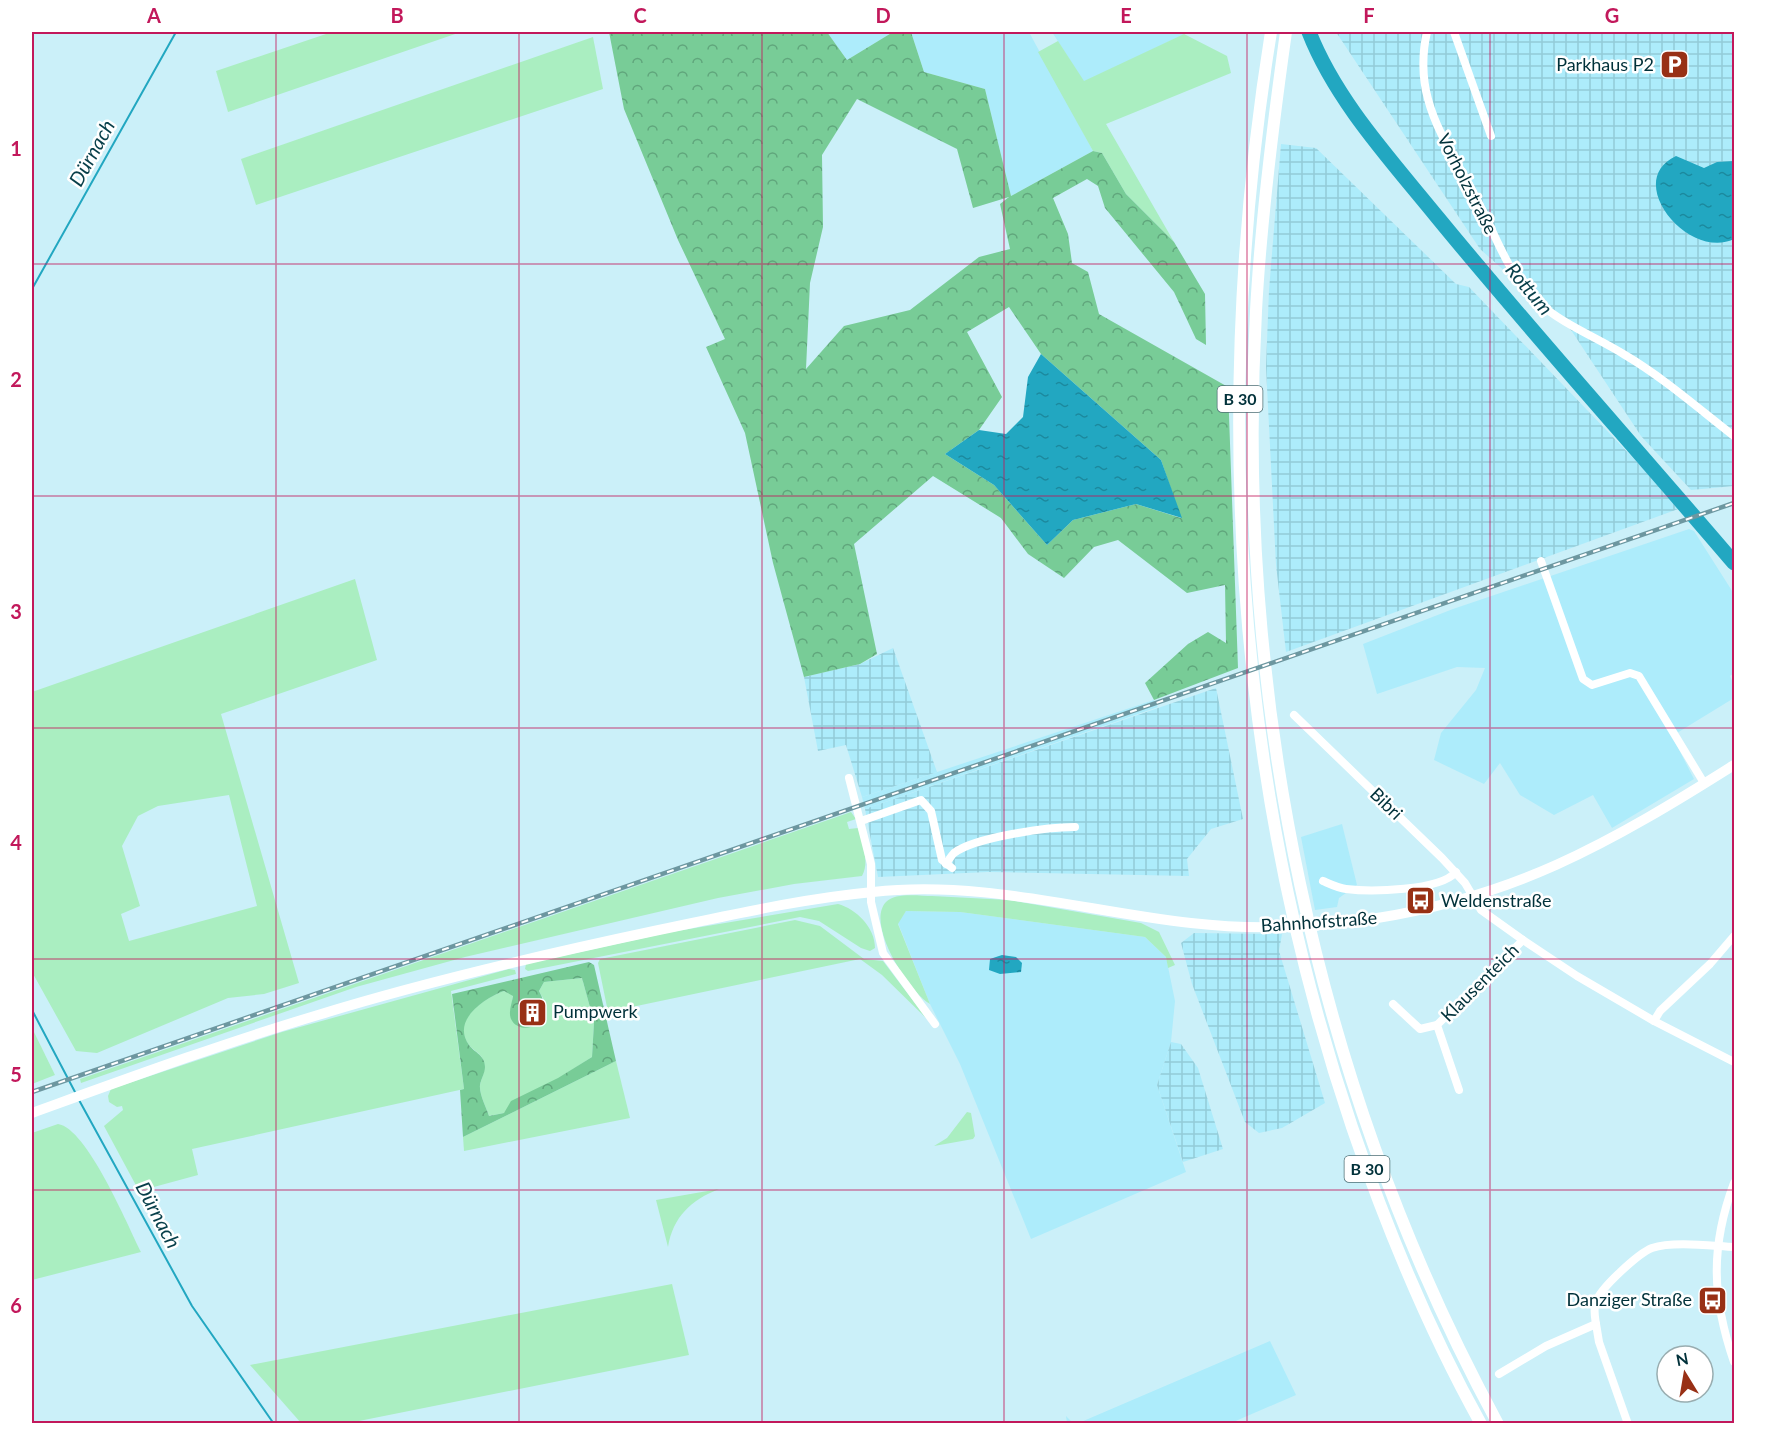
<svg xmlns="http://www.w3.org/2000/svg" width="1766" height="1455" font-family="Lato,sans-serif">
<defs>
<pattern id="industrial-grid" width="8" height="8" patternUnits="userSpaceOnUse" patternTransform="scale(1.5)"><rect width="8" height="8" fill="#adecfb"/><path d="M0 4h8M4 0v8" fill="none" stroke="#93cbd8"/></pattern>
<pattern id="forest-crowns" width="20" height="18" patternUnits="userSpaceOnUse" patternTransform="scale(1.5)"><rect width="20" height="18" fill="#78cc97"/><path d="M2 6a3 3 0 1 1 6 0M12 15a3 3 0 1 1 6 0" fill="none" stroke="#60a67c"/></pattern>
<pattern id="water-ripples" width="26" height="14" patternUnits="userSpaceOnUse" patternTransform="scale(1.5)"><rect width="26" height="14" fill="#22a7c1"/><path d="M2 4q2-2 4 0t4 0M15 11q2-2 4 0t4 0" fill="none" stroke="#1b899e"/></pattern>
</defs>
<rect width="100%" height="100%" fill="#cbf0f9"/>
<g fill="#adecfb">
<path d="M 827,32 L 893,32 L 847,60 Z"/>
<path d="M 911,32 L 1029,32 L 1093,151 L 1011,196 L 985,89 L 924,72 Z"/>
<path d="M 1052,32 L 1189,32 L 1084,82 Z"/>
<path d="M 1689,529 L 1694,531 L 1734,594 L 1734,673 L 1730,676 L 1734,685 L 1734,698 L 1672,736 L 1694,779 L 1612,828 L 1593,795 L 1554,815 L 1520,795 L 1500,763 L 1484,784 L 1434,760 L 1441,733 L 1476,690 L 1485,668 L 1457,667 L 1377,694 L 1363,644 L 1453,609 Z"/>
<path d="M 1154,700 L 1158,707 L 865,809 L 862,797 Z"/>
<path d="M 1342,824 L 1357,885 L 1339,898 L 1337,907 L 1315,910 L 1301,837 Z"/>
<path d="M 906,911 L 960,912 L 1145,937 L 1166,957 L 1175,1001 L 1171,1042 L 1157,1085 L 1186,1172 L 1031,1239 L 960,1064 L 930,1004 L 898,923 Z"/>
<path d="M 1270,1341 L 1296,1395 L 1231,1423 L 1067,1423 L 1066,1416 L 1071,1421 L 1081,1422 Z"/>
</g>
<g fill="url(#industrial-grid)">
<path d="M 1336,32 L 1734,32 L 1734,486 L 1691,490 L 1641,436 L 1571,330 L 1480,249 Z"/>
<path d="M 1281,144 L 1316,148 L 1456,284 L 1469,287 L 1681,508 L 1286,652 L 1276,565 L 1266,367 L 1269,290 Z"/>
<path d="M 893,648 L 937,772 L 862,797 L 846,745 L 818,751 L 804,677 L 860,664 Z"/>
<path d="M 1216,688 L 1243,819 L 1211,829 L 1187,859 L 1189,876 L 988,872 L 878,877 L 865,809 Z"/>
<path d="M 1194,933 L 1282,934 L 1279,951 L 1325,1103 L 1282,1128 L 1259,1133 L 1245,1122 L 1192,984 L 1181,943 Z"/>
<path d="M 1171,1042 L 1181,1044 L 1198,1068 L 1223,1149 L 1183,1162 L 1157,1085 Z"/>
</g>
<g fill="#aaeec1" fill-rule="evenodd">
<path d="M 332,32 L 461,32 L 228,112 L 216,71 Z"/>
<path d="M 1184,34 L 1227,56 L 1231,73 L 1106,124 L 1174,242 L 1126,194 L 1102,153 L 1093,151 L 1038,52 L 1058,41 L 1084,81 Z"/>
<path d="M 593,37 L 603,89 L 256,205 L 241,159 Z"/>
<path d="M 355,579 L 377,660 L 221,714 L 299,983 L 264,994 L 228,998 L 97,1053 L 76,1051 L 32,972 L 32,692 ZM 229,795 L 257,906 L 129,941 L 121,914 L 140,906 L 122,846 L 138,816 L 158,806 Z"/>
<path d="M 851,812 L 856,819 L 847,822 L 849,829 L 858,828 C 862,843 870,862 862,876 L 794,884 L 718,898 L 465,957 L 356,987 L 81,1083 L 80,1079 Z"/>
<path d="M 932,896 L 1009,900 L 1141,923 L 1159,932 L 1175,965 L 1168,968 L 1166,957 L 1145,937 L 960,912 L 906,911 L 898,924 L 930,1004 C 909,992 865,924 886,902 C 895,892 920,896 932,896 Z"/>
<path d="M 838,904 C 856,909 875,927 875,948 L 870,951 L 861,948 L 819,921 L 800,917 L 528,971 L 525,969 L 526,964 L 671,932 Z"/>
<path d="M 795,920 L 820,926 L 864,959 L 883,961 L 927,1019 L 882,975 L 860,959 L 608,1012 L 598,963 L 600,959 Z"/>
<path d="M 509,969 L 515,970 L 516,974 L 451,991 L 464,1089 L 192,1149 L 198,1175 L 139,1191 L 104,1126 L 123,1110 L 122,1106 L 117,1107 L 109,1102 L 108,1096 L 111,1089 L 282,1032 Z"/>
<path d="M 582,978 L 594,1022 L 592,1057 L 504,1113 L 489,1116 C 486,1107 479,1094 480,1085 C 482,1076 486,1071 484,1062 C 482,1054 474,1051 469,1045 C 450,1020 485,998 504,991 L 513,995 L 510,1015 L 544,1000 L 539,991 L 544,982 Z"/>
<path d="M 32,1028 L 55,1075 L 32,1084 Z"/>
<path d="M 616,1061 L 630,1118 L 464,1151 L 463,1137 Z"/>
<path d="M 967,1112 L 971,1113 L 975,1136 L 973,1139 L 934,1146 L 947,1138 Z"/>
<path d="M 58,1124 C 87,1128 128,1226 141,1252 L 32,1280 L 32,1133 Z"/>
<path d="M 719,1189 C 691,1200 673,1217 668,1247 L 656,1200 Z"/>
<path d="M 672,1284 L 689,1355 L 349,1423 L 301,1423 L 250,1365 Z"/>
</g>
<g fill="url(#forest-crowns)" fill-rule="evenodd">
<path d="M 609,32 L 827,32 L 847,60 L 893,32 L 911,32 L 924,72 L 985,89 L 1011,196 L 1093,151 L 1102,153 L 1126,194 L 1174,242 L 1205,294 L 1206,345 L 1196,339 L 1174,292 L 1105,208 L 1098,186 L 1087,179 L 1053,198 L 1068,234 L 1072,263 L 1088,272 L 1099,314 L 1228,387 L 1238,668 L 1154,700 L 1145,683 L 1188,644 L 1208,632 L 1226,643 L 1225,585 L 1187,593 L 1118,540 L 1094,547 L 1064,578 L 1028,554 L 1001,518 L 933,476 L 854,544 L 877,654 L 860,664 L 804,677 L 773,563 L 745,433 L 706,347 L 725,339 L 678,240 L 624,109 ZM 857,99 L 957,149 L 973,208 L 1009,197 L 1000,204 L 1010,249 L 979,257 L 910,310 L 844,326 L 806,369 L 810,283 L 823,227 L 822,155 ZM 1009,307 L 1041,354 L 1161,460 L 1181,518 L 1136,504 L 1073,520 L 1047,545 L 994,485 L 945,454 L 979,430 L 1002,397 L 967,332 Z"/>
<path d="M 589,962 L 594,965 L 616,1061 L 463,1137 L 460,1090 L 464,1089 L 452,994 ZM 582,978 L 594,1022 L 592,1057 L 558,1078 L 511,1101 L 504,1113 L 489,1116 C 486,1107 479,1094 480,1085 C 481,1079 485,1073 485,1067 C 485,1055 475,1053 469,1045 C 451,1020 485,998 504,991 L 513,996 C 512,1003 508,1012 511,1019 C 520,1038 558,1025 539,991 L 544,982 Z"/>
</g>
<g fill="url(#water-ripples)">
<path d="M 1676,156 L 1704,168 L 1717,162 L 1734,161 L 1734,239 C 1689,261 1622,181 1676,156 Z"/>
<path d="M 1041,354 L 1161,460 L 1182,518 L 1136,504 L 1073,520 L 1047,545 L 994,485 L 945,454 L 979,430 L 1006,434 L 1023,417 L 1028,377 Z"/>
<path d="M 1002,955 L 1016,957 L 1022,963 L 1021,972 L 1000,974 L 989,970 L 990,959 Z"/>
</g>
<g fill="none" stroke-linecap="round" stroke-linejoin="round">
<g stroke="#22a7c1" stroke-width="2">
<path d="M 32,289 L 176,32"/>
<path d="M 32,1010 L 75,1092"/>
<path d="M 79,1100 L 192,1306 L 274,1424"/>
</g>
<path stroke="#22a7c1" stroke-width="15" d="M 1309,32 C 1336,101 1391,160 1438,218 C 1534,335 1636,448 1734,563"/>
<g stroke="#fff" stroke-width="8">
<path d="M 1427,32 C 1422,53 1422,78 1428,99 C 1437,134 1460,166 1476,198 C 1496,234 1507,275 1539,303 C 1564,325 1596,337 1625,355 C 1664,378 1699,409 1734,436"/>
<path d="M 1454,32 L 1491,136"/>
<path d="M 1541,561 L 1583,679 L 1592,685 L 1630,673 L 1639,676 L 1704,783"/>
<path d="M 1294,715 L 1442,858 L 1465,883 L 1481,910 L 1523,940 L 1577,976 L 1654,1021 L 1734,1062"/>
<path d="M 849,778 L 871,864 L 871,902 L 883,953 L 935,1024"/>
<path d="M 861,821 L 921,800 L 931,811 L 942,860 L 952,868"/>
<path d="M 946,864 C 948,861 951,856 954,853 C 975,837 1048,827 1075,827"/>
<path d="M 1323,881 C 1330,884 1338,888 1346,889 C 1370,892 1440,891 1456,872"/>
<path d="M 1393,1004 L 1420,1029 L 1437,1025"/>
<path d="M 1654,1021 L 1660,1011 L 1710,964 L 1734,936"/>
<path d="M 1459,1090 L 1437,1025 L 1523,940"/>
<path d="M 1734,1183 C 1710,1247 1712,1298 1734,1362"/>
<path d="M 1596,1324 L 1599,1342 L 1628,1424"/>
<path d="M 1499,1374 L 1546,1346 L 1596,1324 C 1595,1317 1593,1309 1596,1302 C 1600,1288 1639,1253 1652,1248 C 1673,1241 1712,1246 1734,1247"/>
</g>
<path stroke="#fff" stroke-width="10" d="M 32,1113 C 126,1079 221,1044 318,1015 C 428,981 541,955 654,931 C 727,916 799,899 873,892 C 982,880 1084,911 1191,923 C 1313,937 1444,915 1556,865 C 1618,837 1677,801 1734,765"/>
<g stroke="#fff" stroke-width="12">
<path d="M 1271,32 C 1212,397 1233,775 1352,1127 C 1387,1229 1428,1329 1481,1424"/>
<path d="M 1286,32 C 1273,124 1261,218 1256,311 C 1235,695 1314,1085 1498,1424"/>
</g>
<defs>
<path id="rail" d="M 32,1092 L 1734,503"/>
</defs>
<use href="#rail" stroke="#6d97a0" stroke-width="4.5"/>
<use href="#rail" stroke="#fff" stroke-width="2" stroke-dasharray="7" stroke-linecap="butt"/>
</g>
<path fill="none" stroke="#c2185b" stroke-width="1.5" stroke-opacity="0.55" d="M 276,32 L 276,1424M 519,32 L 519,1424M 762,32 L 762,1424M 1004,32 L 1004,1424M 1247,32 L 1247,1424M 1490,32 L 1490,1424M 32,264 L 1734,264M 32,496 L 1734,496M 32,728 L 1734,728M 32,959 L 1734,959M 32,1190 L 1734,1190"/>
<defs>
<symbol id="parking-square" viewBox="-11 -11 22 22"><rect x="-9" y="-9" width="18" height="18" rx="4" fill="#983015" stroke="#fff"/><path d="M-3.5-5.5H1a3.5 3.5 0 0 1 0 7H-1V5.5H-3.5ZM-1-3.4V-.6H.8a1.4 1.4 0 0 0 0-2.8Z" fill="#fff"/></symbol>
<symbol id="bus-square" viewBox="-11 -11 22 22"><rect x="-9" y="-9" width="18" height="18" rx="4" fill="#983015" stroke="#fff"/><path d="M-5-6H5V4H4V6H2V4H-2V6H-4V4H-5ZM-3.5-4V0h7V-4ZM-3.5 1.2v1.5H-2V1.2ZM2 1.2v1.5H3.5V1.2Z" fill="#fff"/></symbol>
<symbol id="building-square" viewBox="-11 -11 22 22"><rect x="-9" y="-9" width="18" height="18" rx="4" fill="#983015" stroke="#fff"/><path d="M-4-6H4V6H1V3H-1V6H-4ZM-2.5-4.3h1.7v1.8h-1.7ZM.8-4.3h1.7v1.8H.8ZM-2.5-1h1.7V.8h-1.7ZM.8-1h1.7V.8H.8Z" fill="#fff"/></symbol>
</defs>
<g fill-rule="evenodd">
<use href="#parking-square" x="1658" y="48" width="33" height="33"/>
<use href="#bus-square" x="1404" y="884" width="33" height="33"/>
<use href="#building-square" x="516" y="996" width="33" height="33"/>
<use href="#bus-square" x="1696" y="1284" width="33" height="33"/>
</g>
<g text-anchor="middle" stroke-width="5" stroke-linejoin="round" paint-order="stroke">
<g fill="#fff" stroke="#4d6f75" stroke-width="1.5">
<rect x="1217.5" y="386" width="45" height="26" rx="4.5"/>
<rect x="1344.5" y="1156" width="45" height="26" rx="4.5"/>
</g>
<g font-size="16" font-weight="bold" fill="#01313a">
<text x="1240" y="405">B 30</text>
<text x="1367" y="1175">B 30</text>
</g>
<g font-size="18" fill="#01313a" stroke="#fff" text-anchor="end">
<text x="1654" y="71">Parkhaus P2</text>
<text x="1441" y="907" text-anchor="start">Weldenstraße</text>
<text x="553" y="1018" text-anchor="start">Pumpwerk</text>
<text x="1692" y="1306">Danziger Straße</text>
</g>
<g font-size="18" fill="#01313a" stroke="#fff">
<text transform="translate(1467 184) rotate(63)" y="6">Vorholzstraße</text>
<text transform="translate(1386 804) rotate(44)" y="6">Bibri</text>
<text transform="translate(1319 922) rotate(-4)" y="6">Bahnhofstraße</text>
<text transform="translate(1480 983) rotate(-45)" y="6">Klausenteich</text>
</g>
<g font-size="20" font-style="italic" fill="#073f4a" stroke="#fff">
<text transform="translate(92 153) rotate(-61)" y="7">Dürnach</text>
<text transform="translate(1529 289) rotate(50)" y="7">Rottum</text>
<text transform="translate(158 1215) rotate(62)" y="7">Dürnach</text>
</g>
</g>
<rect width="1766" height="1455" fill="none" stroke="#ffffff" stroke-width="66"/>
<g transform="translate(1685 1374) rotate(349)"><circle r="28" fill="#ffffff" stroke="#99adb0" stroke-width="1.5"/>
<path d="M0-4.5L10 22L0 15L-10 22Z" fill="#983015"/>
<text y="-9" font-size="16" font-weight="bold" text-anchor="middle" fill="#01313a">N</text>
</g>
<rect x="33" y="33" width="1700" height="1389" fill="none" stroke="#c2185b" stroke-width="2"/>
<g font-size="20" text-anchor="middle" font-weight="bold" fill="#c2185b">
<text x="154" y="23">A</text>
<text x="397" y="23">B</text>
<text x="640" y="23">C</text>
<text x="883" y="23">D</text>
<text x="1126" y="23">E</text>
<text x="1369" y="23">F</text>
<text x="1612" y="23">G</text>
<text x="16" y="156">1</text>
<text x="16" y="387">2</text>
<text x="16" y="619">3</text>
<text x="16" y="850">4</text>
<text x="16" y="1082">5</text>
<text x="16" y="1313">6</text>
</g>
</svg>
